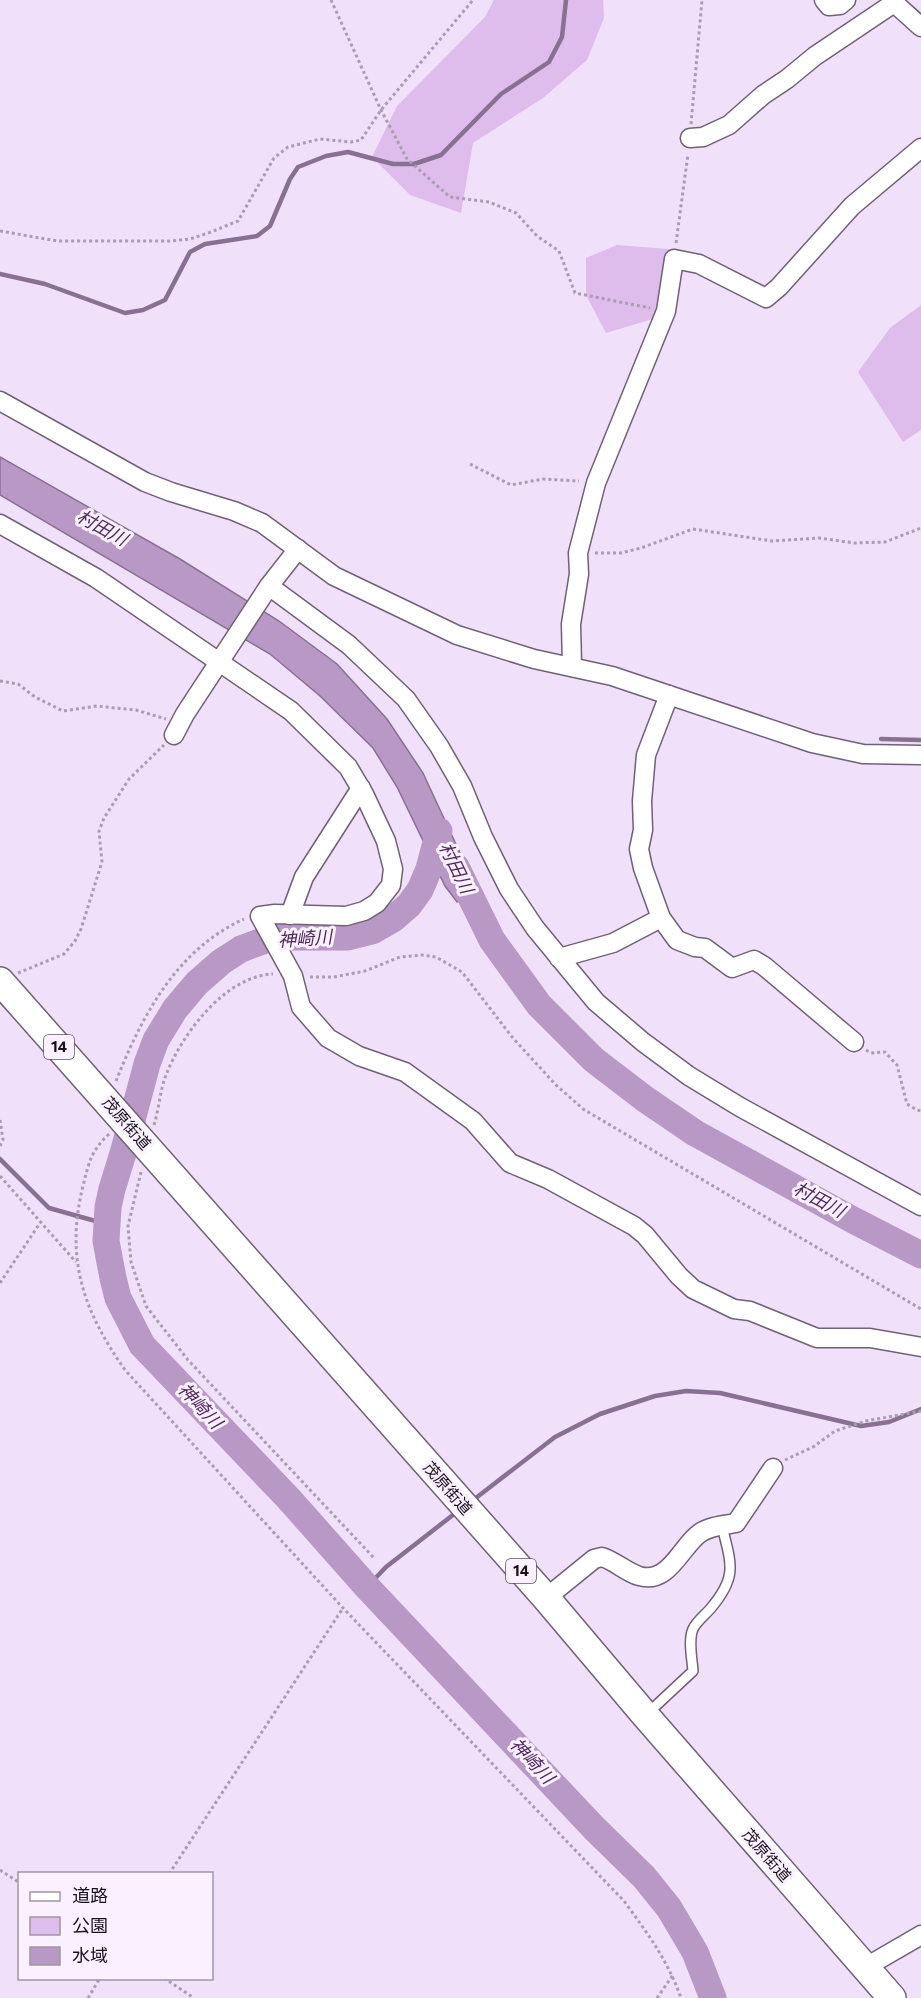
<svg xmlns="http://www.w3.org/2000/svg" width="921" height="1998" font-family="Commissioner,'Noto Sans JP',sans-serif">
<rect width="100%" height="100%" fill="#f1e0f9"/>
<g fill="#debdec">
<path d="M 494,0 L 603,0 L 604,18 L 587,60 L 543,98 L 473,143 L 461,213 L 410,195 L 372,157 L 397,106 L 485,17 Z"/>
<path d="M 617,245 L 681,250 L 669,314 L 606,333 L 586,295 L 586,258 Z"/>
<path d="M 921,305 L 921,430 L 903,442 L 858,372 L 890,328 Z"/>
</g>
<path fill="#b898c5" stroke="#887092" stroke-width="1.5" d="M 0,457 L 180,559 L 279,621 L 337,664 L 387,719 L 423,773 L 480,896 L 457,902 L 445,886 L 397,787 L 373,748 L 320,696 L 270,654 L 0,495 Z"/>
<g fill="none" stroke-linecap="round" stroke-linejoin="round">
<g stroke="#887092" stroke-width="4.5">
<path d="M 0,274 L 45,284 L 125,313 L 143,310 L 165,300 L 190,252 L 205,244 L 257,236 L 270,226 L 290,179 L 298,167 L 326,156 L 348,152 L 393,164 L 414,164 L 441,155 L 501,94 L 549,62 L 562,37 L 566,0"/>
<path d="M 881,739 L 921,740"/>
<path d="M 0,1159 L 49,1208 L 106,1224"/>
<path d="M 472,1501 L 555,1437 L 600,1414 L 655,1396 L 686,1391 L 720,1393 L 861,1426 L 889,1422 L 921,1409"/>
<path d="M 367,1587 L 386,1567 L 458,1511"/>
</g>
<g stroke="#b898c5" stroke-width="27">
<path d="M 439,831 L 429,869 L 420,890 L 409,905 L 393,919 L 372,931 L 348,937 L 288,937 L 265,940 L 241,949 L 221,962 L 197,983 L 175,1009 L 156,1040 L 147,1064 L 124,1150 L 112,1189 L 108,1207 L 106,1241 L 113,1278 L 118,1298 L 142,1345 L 289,1499 L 367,1587 L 594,1828 L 644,1877 L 669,1908 L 695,1952 L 713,1998"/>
<path d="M 456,867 L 492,940 L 539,1005 L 594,1060 L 645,1099 L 695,1133 L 853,1220 L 921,1255"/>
</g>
<defs>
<path id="service" d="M 648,1713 L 693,1671 C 692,1658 688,1640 693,1629 C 696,1622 706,1614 711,1608 C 738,1576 731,1564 722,1526"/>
<g id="minor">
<path d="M 824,0 L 829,6 L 840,5 L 846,0"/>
<path d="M 891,0 L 921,27"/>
<path d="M 690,138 L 703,137 L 729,125 L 763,95 L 787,79 L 815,56 L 894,3"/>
<path d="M 0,401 L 145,482 L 171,492 L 234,511 L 262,523 L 334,576 L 457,635 L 534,659 L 612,676 L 812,743 L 863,754 L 921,755"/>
<path d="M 0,524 L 96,578 L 291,711 L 348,767 L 364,794 L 386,841 L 393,869 L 391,885 L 377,903 L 364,911 L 346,916 L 275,914 L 260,916 L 293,976 L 301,1007 L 328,1038 L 359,1056 L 405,1072 L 473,1121 L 510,1163 L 548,1179 L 634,1226 L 645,1235 L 679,1276 L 693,1289 L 734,1309 L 750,1311 L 817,1338 L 870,1338 L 921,1347"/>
<path d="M 269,586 L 349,645 L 406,699 L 439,746 L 462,786 L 483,837 L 509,889 L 535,928 L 596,1002 L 643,1042 L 689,1076 L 740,1107 L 921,1206"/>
<path d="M 572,666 L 571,624 L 579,574 L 578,553 L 596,483 L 666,311 L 674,259 L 699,264 L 766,298 L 779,287 L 852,206 L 921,148"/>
<path d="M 669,695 L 646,755 L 642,801 L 643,830 L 639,849 L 643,868 L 661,918 L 677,940 L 695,947 L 705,948 L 732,968 L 754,960 L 764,966 L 854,1042"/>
<path d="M 174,735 L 185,714 L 269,586 L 298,549"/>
<path d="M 290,915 L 304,877 L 361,788"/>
<path d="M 559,958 L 613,943 L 661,918"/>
<path d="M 546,1598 L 594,1559 L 602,1557 C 615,1561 626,1572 639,1576 C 669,1585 681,1546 700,1533 C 710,1526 725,1525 736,1523 L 773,1468"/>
<path d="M 866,1967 L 921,1935"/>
</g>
<path id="primary" d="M 0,981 L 546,1598 L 645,1715 L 892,1998"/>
</defs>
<use href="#service" stroke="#706176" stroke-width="12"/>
<use href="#minor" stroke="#706176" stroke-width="21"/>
<use href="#primary" stroke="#706176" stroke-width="30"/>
<g stroke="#aa9db0" stroke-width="3" stroke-dasharray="3 3" stroke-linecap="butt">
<path d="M 331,0 L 381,110 L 407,159 L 450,197 L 489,202 L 516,213 L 537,236 L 559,251 L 575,293 L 650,308"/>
<path d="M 691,124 L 702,0"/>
<path d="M 0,231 L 57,241 L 170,241 L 190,239 L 211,232 L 238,221 L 274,158 L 288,147 L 320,139 L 351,142 L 361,140 L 381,110 L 473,0"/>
<path d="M 676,243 L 688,154"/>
<path d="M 470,464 L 511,485 L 543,479 L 579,481"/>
<path d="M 595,553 L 621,553 L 641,548 L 693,529 L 772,541 L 819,538 L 854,543 L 885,542 L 921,528"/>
<path d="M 0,681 L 18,684 L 35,697 L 63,711 L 97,706 L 115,708 L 136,710 L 166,719"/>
<path d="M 18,973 L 64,954 L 75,941 L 81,929 L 102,862 L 99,831 L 104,818 L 129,779 L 164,745"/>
<path d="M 310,977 L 334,977 L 365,971 L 400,957 L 422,955 L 436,957 L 462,972 L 512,1037 L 555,1084 L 583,1109 L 921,1309"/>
<path d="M 866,1050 L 871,1053 L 885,1052 L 897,1065 L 907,1104 L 917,1110 L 921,1111"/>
<path d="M 116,1081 C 142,1016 176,950 244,919"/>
<path d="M 0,1120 L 3,1140 L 0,1146"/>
<path d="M 154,1125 C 159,1109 160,1090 166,1075 C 182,1034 225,976 273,974"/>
<path d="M 109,1134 C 91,1151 89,1162 83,1186 C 65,1259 83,1310 125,1370 L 343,1608 L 624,1901 C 648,1934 667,1959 681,1998"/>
<path d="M 141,1172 L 128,1226 L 131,1262 L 146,1306 L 188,1360 L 374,1558"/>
<path d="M 0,1176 L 76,1262"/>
<path d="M 0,1283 L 40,1223"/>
<path d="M 785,1460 L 813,1447 L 835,1431 L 866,1421 L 921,1411"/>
<path d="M 0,1870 L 20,1883"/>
<path d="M 169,1874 L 343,1608"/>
<path d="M 164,1978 L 194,1998"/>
<path d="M 88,1998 L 100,1978"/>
<path d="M 657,1998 L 673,1975"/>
</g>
<use href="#service" stroke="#fff" stroke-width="9"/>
<use href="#minor" stroke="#fff" stroke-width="18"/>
<use href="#primary" stroke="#fff" stroke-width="27"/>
</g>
<g text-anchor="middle" stroke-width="6" stroke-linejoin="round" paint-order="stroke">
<g fill="#fbf0ff" stroke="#5c555f" stroke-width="1.5">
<rect x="44" y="1035" width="30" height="24" rx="4.5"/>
<rect x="506" y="1559" width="30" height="24" rx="4.5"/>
</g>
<g font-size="15" font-weight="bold" fill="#18121a">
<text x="59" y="1052">14</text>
<text x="521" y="1576">14</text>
</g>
<g font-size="16" fill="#18121a" stroke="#fbf0ff">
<text transform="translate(127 1123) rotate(49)" y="6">茂原街道</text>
<text transform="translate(448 1488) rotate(49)" y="6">茂原街道</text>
<text transform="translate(767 1855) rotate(49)" y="6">茂原街道</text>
</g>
<g font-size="18" font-style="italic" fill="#502860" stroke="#fbf0ff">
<text transform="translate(102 528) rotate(29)" y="6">村田川</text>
<text transform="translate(456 868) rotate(64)" y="6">村田川</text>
<text transform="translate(305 939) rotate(-4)" y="6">神崎川</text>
<text transform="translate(819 1200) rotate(28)" y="6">村田川</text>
<text transform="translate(200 1406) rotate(47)" y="6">神崎川</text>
<text transform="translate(532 1761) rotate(47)" y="6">神崎川</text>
</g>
</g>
<rect x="18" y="1872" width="195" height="108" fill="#fbf0ff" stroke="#a097a3" stroke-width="1.5"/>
<rect x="30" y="1892" width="30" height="9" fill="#ffffff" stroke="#a097a3" stroke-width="1.5"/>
<text x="72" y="1902" font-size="18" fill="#18121a">道路</text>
<rect x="30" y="1917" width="30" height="18" fill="#debdec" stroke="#a097a3" stroke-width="1.5"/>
<text x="72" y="1932" font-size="18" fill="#18121a">公園</text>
<rect x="30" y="1947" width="30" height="18" fill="#b898c5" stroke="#a097a3" stroke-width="1.5"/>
<text x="72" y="1962" font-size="18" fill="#18121a">水域</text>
</svg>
